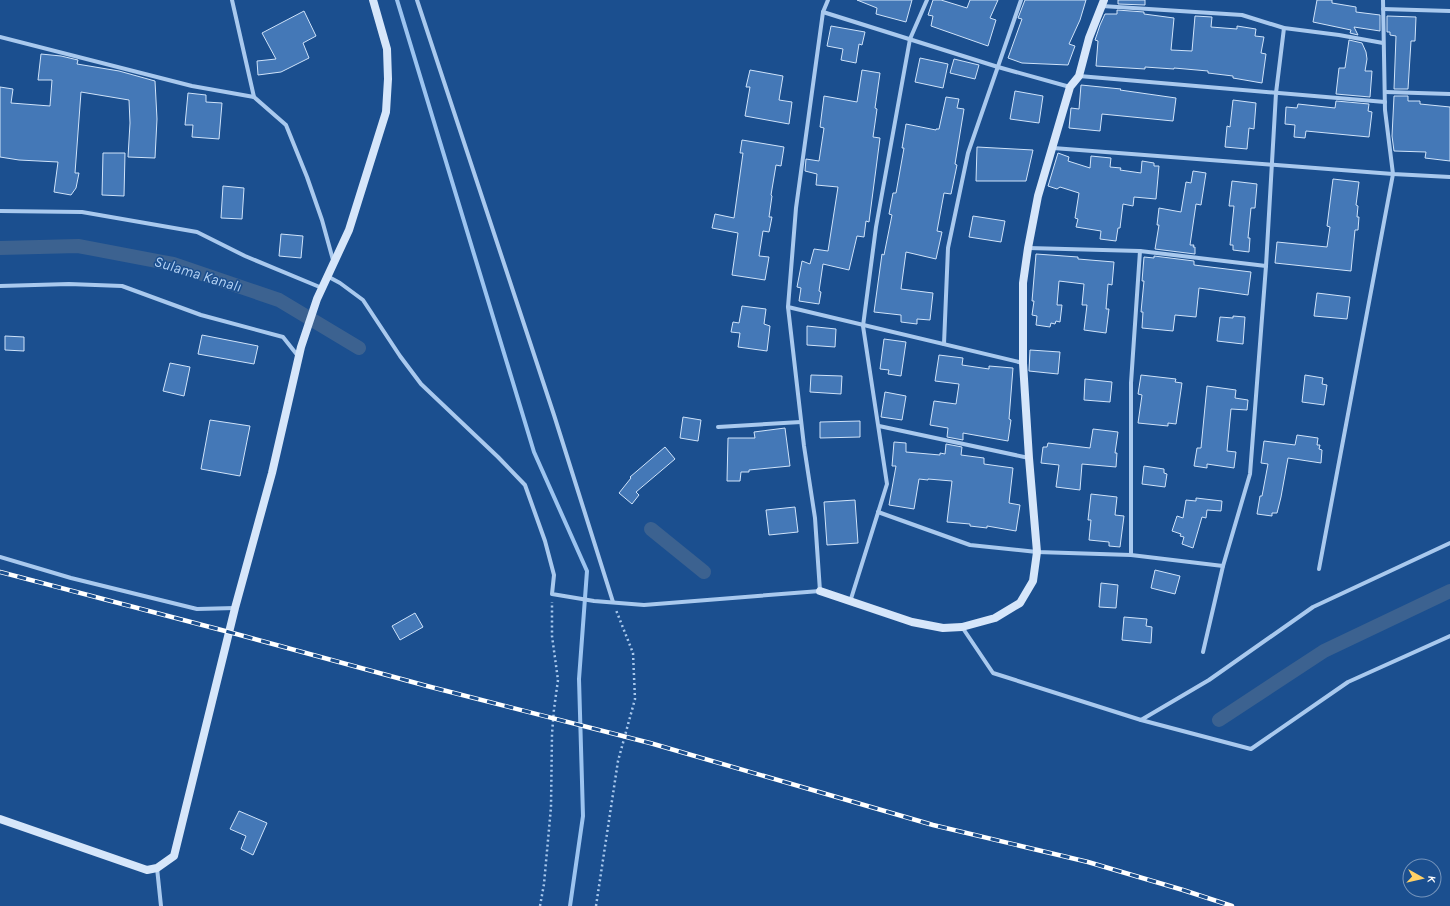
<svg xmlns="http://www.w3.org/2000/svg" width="1450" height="906" font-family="Karla,sans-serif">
<rect width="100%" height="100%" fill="#1b4f8f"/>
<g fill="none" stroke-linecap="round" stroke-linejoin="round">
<path stroke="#9cc4f0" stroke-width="4" d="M 397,0 L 534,452 L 587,571 L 579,679 L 583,816 L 570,906"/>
<g stroke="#3c6290" stroke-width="14">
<path d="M 0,248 L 78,246 L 173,264 L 279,300 L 359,348"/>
<path d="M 651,529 L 704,572"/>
<path d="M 1219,720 L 1324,651 L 1450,591"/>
</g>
</g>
<g fill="#4478b7" stroke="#cfe3fa">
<path d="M 857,0 L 912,0 L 906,22 L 876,14 L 877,8 Z"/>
<path d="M 933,0 L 941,0 L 967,8 L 970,0 L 998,0 L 990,18 L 996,20 L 988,46 L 931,26 L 933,16 L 928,15 Z"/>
<path d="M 1025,0 L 1086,0 L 1080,20 L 1069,44 L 1075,46 L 1068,65 L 1022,63 L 1008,58 L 1022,19 L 1018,18 Z"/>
<path d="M 1118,0 L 1145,0 L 1145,5 L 1118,4 Z"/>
<path d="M 1317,0 L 1332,0 L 1332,3 L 1356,7 L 1356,12 L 1380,15 L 1380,31 L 1354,27 L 1358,35 L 1350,33 L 1351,30 L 1313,22 Z"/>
<path d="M 1117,10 L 1144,12 L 1144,14 L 1174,18 L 1171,50 L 1192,51 L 1195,16 L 1212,17 L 1211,27 L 1237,29 L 1237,26 L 1256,29 L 1255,36 L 1264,37 L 1261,53 L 1266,54 L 1262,83 L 1233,78 L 1233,76 L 1208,73 L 1208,71 L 1174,68 L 1174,69 L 1145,67 L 1145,69 L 1096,66 L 1098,41 L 1095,40 L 1100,25 L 1105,14 L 1117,14 Z"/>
<path d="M 304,11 L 316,36 L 303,43 L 309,58 L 281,72 L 258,75 L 257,61 L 276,59 L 262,33 Z"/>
<path d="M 1387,16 L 1416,17 L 1415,41 L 1411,41 L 1408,89 L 1394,89 L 1396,36 L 1390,35 L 1390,32 L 1387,32 Z"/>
<path d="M 831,26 L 865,32 L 862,45 L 859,44 L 856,63 L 841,60 L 843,49 L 827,46 Z"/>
<path d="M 1349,40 L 1362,43 L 1366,52 L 1367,59 L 1365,71 L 1372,71 L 1370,97 L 1336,94 L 1339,68 L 1345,68 Z"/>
<path d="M 41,54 L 61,56 L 78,60 L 77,64 L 119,71 L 155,81 L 157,119 L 155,158 L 128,157 L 130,123 L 129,100 L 81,92 L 75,173 L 79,173 L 76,188 L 71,195 L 54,192 L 58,162 L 19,160 L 0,157 L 0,87 L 13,89 L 11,103 L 50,106 L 52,80 L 38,80 Z"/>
<path d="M 920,58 L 948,64 L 943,88 L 915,82 Z"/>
<path d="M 954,59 L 979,65 L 975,79 L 950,73 Z"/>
<path d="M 750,70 L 783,76 L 779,100 L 792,102 L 789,124 L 745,116 L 750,87 L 746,87 Z"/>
<path d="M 862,70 L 880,73 L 875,108 L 877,109 L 873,137 L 880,138 L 869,222 L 866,221 L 864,237 L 857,236 L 849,270 L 823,264 L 819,291 L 821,292 L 819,304 L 799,301 L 801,288 L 797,287 L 802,261 L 810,264 L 814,249 L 828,251 L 838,187 L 816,185 L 817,174 L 805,171 L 806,159 L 819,161 L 824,128 L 820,127 L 824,96 L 857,102 Z"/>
<path d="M 1081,85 L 1121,89 L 1120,90 L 1176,98 L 1173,121 L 1102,114 L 1100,131 L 1069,128 L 1071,108 L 1079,109 Z"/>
<path d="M 1015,91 L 1043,96 L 1039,123 L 1010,119 Z"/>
<path d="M 188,93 L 206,95 L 206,102 L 222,103 L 219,139 L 192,137 L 193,125 L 185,125 Z"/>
<path d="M 1394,96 L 1408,96 L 1408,101 L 1420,101 L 1420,104 L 1450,107 L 1450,161 L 1425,158 L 1426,152 L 1394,151 L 1392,136 Z"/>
<path d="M 946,97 L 959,99 L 957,108 L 964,109 L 955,164 L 957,165 L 951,194 L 944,193 L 937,231 L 942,232 L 936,259 L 906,252 L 901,289 L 933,293 L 930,320 L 917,319 L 917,324 L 901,322 L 901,315 L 874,312 L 882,254 L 884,255 L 892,215 L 889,214 L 893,193 L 896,193 L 904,148 L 902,148 L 906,124 L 936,130 L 936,129 L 939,129 Z"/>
<path d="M 1233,100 L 1256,103 L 1254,129 L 1249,128 L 1247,149 L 1225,147 L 1227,126 L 1230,127 Z"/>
<path d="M 1336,101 L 1369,104 L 1368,111 L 1372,112 L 1369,137 L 1306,131 L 1305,138 L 1294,137 L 1295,125 L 1285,124 L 1286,107 L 1297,108 L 1298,104 L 1335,108 Z"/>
<path d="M 742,140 L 784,147 L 781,166 L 776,165 L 771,195 L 772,196 L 769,217 L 772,217 L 769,232 L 763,231 L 759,256 L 769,257 L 765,280 L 732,275 L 738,233 L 712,228 L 715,214 L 734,218 L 743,153 L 740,153 Z"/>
<path d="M 977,147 L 1033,150 L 1026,181 L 976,181 Z"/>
<path d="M 103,153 L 125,153 L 124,196 L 102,195 Z"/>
<path d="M 1058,153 L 1069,157 L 1068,161 L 1090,168 L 1091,156 L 1111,158 L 1110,167 L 1121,168 L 1120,170 L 1141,173 L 1142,161 L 1154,163 L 1154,166 L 1159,166 L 1156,199 L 1134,197 L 1133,206 L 1123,204 L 1120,228 L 1118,228 L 1116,241 L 1100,239 L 1101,231 L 1076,227 L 1078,219 L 1075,218 L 1079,193 L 1060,187 L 1057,189 L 1048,186 Z"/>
<path d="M 1193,171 L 1206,173 L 1201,205 L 1196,204 L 1190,245 L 1194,245 L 1193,247 L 1195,247 L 1195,254 L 1155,249 L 1159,225 L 1157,225 L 1159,208 L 1181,212 L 1186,182 L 1191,183 Z"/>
<path d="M 1333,179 L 1359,182 L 1356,205 L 1358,206 L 1357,217 L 1359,217 L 1358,230 L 1355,230 L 1351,271 L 1275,263 L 1277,242 L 1327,247 L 1330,227 L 1327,226 Z"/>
<path d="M 1232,181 L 1257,184 L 1255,208 L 1251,208 L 1248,238 L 1250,238 L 1249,252 L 1233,250 L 1233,245 L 1230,245 L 1234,206 L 1229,206 Z"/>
<path d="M 223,186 L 244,188 L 242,219 L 221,218 Z"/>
<path d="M 973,216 L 1005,221 L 1001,242 L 969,237 Z"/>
<path d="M 281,234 L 303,236 L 301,258 L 279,256 Z"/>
<path d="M 1036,254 L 1078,257 L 1078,259 L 1114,262 L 1112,285 L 1108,284 L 1106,309 L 1109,309 L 1106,333 L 1084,330 L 1087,305 L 1082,305 L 1084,284 L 1059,281 L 1057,305 L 1062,305 L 1060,322 L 1056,321 L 1055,324 L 1051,323 L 1050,327 L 1036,325 L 1037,316 L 1032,315 L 1034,301 L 1032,301 Z"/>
<path d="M 1154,256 L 1194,261 L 1194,265 L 1251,272 L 1248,295 L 1199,288 L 1196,317 L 1175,315 L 1173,331 L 1142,328 L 1143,312 L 1141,312 L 1144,281 L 1142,281 L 1144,257 L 1154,258 Z"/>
<path d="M 1317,293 L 1350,297 L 1347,319 L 1314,316 Z"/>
<path d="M 742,306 L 766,309 L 764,324 L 770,326 L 767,351 L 738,347 L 740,333 L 731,332 L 733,322 L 739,323 Z"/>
<path d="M 1233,316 L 1245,317 L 1243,344 L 1217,341 L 1220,317 L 1233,318 Z"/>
<path d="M 807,326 L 836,329 L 835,347 L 807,345 Z"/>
<path d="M 202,335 L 258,346 L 254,364 L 198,354 Z"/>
<path d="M 5,336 L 24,337 L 24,351 L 5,350 Z"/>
<path d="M 884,339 L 906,342 L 901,376 L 888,374 L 889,370 L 880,369 Z"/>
<path d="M 1030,350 L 1060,352 L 1058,374 L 1029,371 Z"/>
<path d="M 939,355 L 963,358 L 962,365 L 989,369 L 989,366 L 1013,368 L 1009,419 L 1011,420 L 1008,441 L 963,433 L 963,440 L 947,437 L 948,428 L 930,425 L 934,401 L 956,404 L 959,384 L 935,381 Z"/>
<path d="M 170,363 L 190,367 L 184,396 L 163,391 Z"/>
<path d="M 811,375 L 842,376 L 841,394 L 810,392 Z"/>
<path d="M 1141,375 L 1176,379 L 1175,382 L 1182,383 L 1176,424 L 1168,423 L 1168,426 L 1138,423 L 1142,395 L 1138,394 Z"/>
<path d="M 1305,375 L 1323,378 L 1322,384 L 1327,385 L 1324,405 L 1302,402 Z"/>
<path d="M 1085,379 L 1112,382 L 1110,402 L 1084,400 Z"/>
<path d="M 1207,386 L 1236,390 L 1235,398 L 1248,400 L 1247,410 L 1231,409 L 1227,451 L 1236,452 L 1234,468 L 1207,464 L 1207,468 L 1194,466 L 1197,448 L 1201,448 Z"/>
<path d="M 885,392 L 906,396 L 902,420 L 881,417 Z"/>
<path d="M 683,417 L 701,420 L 698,441 L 680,438 Z"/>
<path d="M 210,420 L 250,426 L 240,476 L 201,469 Z"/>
<path d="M 860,421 L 860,437 L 820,438 L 820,422 Z"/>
<path d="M 785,428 L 790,466 L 749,470 L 749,472 L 741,472 L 740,481 L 727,481 L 728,438 L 755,438 L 754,432 Z"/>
<path d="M 1093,429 L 1118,432 L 1115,453 L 1117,453 L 1116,467 L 1082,464 L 1080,490 L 1056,487 L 1059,465 L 1041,463 L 1043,447 L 1047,447 L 1048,443 L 1090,448 Z"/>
<path d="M 1297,435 L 1318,438 L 1317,445 L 1320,445 L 1319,449 L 1322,450 L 1321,463 L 1288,458 L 1281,497 L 1277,513 L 1272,513 L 1272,516 L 1257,514 L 1260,496 L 1262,496 L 1268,464 L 1261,463 L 1264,441 L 1295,445 Z"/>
<path d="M 894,442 L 906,443 L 906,452 L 940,455 L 940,453 L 945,454 L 946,444 L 962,447 L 961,455 L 984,458 L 984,464 L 1013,468 L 1009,503 L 1020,505 L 1016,531 L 987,526 L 987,528 L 970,526 L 970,524 L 947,522 L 952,481 L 928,479 L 928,480 L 919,479 L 914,509 L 889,505 L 896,466 L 892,466 Z"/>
<path d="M 665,447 L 675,459 L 636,492 L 639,495 L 632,504 L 619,493 L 631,478 L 630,477 Z"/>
<path d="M 1144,466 L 1164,469 L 1164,473 L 1167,474 L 1165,487 L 1142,484 Z"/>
<path d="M 1091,494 L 1117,497 L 1115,515 L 1124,516 L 1120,547 L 1109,546 L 1109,542 L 1089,540 L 1091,520 L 1088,520 Z"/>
<path d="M 1196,498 L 1222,501 L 1221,511 L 1207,510 L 1206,518 L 1202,517 L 1193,548 L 1182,544 L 1184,537 L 1180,536 L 1181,534 L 1172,531 L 1177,516 L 1183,518 L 1186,500 L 1196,501 Z"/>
<path d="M 855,500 L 858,543 L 827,545 L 824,502 Z"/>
<path d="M 795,507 L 798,532 L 769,535 L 766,510 Z"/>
<path d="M 1155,570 L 1180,576 L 1175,594 L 1151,588 Z"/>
<path d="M 1101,583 L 1118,585 L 1116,608 L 1099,607 Z"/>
<path d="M 415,613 L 423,627 L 400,640 L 392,626 Z"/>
<path d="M 1124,617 L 1147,619 L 1146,626 L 1152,627 L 1151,643 L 1122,640 Z"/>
<path d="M 239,811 L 267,823 L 253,855 L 241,849 L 246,836 L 230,829 Z"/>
</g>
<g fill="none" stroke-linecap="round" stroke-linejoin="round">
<g stroke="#a9c9ee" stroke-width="2.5" stroke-dasharray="2 3" stroke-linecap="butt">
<path d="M 540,906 L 544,884 L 551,807 L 552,734 L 554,709 L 558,680 L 552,636 L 552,602"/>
<path d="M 596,906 L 618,761 L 635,699 L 633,653 L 616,610"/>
</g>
<g stroke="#a9c9ee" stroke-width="4">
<path d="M 232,0 L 254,97"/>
<path d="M 417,0 L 554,415 L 613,602"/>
<path d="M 828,0 L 823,12 L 796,208 L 788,307 L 1023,363"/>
<path d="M 1102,6 L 1242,15 L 1284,28 L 1339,35 L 1383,43"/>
<path d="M 1383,9 L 1450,11"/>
<path d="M 823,12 L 998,67 L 1070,87"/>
<path d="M 0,37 L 192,86 L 254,97 L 286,125 L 307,177 L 322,220 L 333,260"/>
<path d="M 1079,76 L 1385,102"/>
<path d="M 1386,92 L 1450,94"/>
<path d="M 1053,148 L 1393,174 L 1450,177"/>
<path d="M 0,211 L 82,212 L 197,232 L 245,256 L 322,288"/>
<path d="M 1028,248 L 1140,251 L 1266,266"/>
<path d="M 327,276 L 340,283 L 363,300 L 400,356 L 421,384 L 498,457 L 525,485 L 545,541 L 554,575 L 552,594 L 594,601 L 644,605 L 820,591 L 815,518 L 804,446 L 788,307"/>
<path d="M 0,286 L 69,284 L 122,286 L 201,315 L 283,337 L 298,356"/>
<path d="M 944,344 L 948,248 L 968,153 L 1021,0"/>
<path d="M 879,426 L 1029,458"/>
<path d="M 718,427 L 801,422"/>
<path d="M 878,512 L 970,545 L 1037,552 L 1131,555 L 1223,566"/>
<path d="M 1131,555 L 1131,383 L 1140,251"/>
<path d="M 0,557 L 71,578 L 197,609 L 235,608"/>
<path d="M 1319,569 L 1393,174 L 1385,110 L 1383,0"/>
<path d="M 850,602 L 887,484 L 863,326 L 876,227 L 910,39 L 927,0"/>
<path d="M 962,627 L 993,673 L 1141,720 L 1209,680 L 1313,607 L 1450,543"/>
<path d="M 1203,652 L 1223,566 L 1250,474 L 1266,266 L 1276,93 L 1284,28"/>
<path d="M 1141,720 L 1251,749 L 1348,682 L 1450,636"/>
<path d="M 157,868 L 161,906"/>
</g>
<g stroke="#d6e6fa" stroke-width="8">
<path d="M 820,591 L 912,622 L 943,628 L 962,627 L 995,618 L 1020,603 L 1033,581 L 1037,552 L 1029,458 L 1023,363 L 1023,283 L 1028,248 L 1038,196 L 1070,87 L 1079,76 L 1089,38 L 1104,0"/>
<path d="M 0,819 L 147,870 L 157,868 L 174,856 L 235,608 L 272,473 L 301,347 L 317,299 L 349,230 L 386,112 L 388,79 L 387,49 L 373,0"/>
</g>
<defs>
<path id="rail" d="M 0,572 L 229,632 L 427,686 L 650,743 L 933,825 L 1088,862 L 1183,890 L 1232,906"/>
</defs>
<use href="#rail" stroke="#fff" stroke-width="4.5"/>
<use href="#rail" stroke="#1b4f8f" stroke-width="3" stroke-dasharray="9" stroke-linecap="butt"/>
</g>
<g text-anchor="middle" stroke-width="3" stroke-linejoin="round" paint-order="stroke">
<g font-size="15" font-style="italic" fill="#b5d3f5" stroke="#1b4f8f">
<text transform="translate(198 274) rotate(17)" y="5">Sulama Kanalı</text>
</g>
</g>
<g transform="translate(1422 878) rotate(98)"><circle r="19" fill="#1b4f8f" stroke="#7695bc"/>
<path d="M0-3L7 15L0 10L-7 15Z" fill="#ffd166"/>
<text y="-6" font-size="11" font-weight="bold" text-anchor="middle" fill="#ffffff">K</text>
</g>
</svg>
